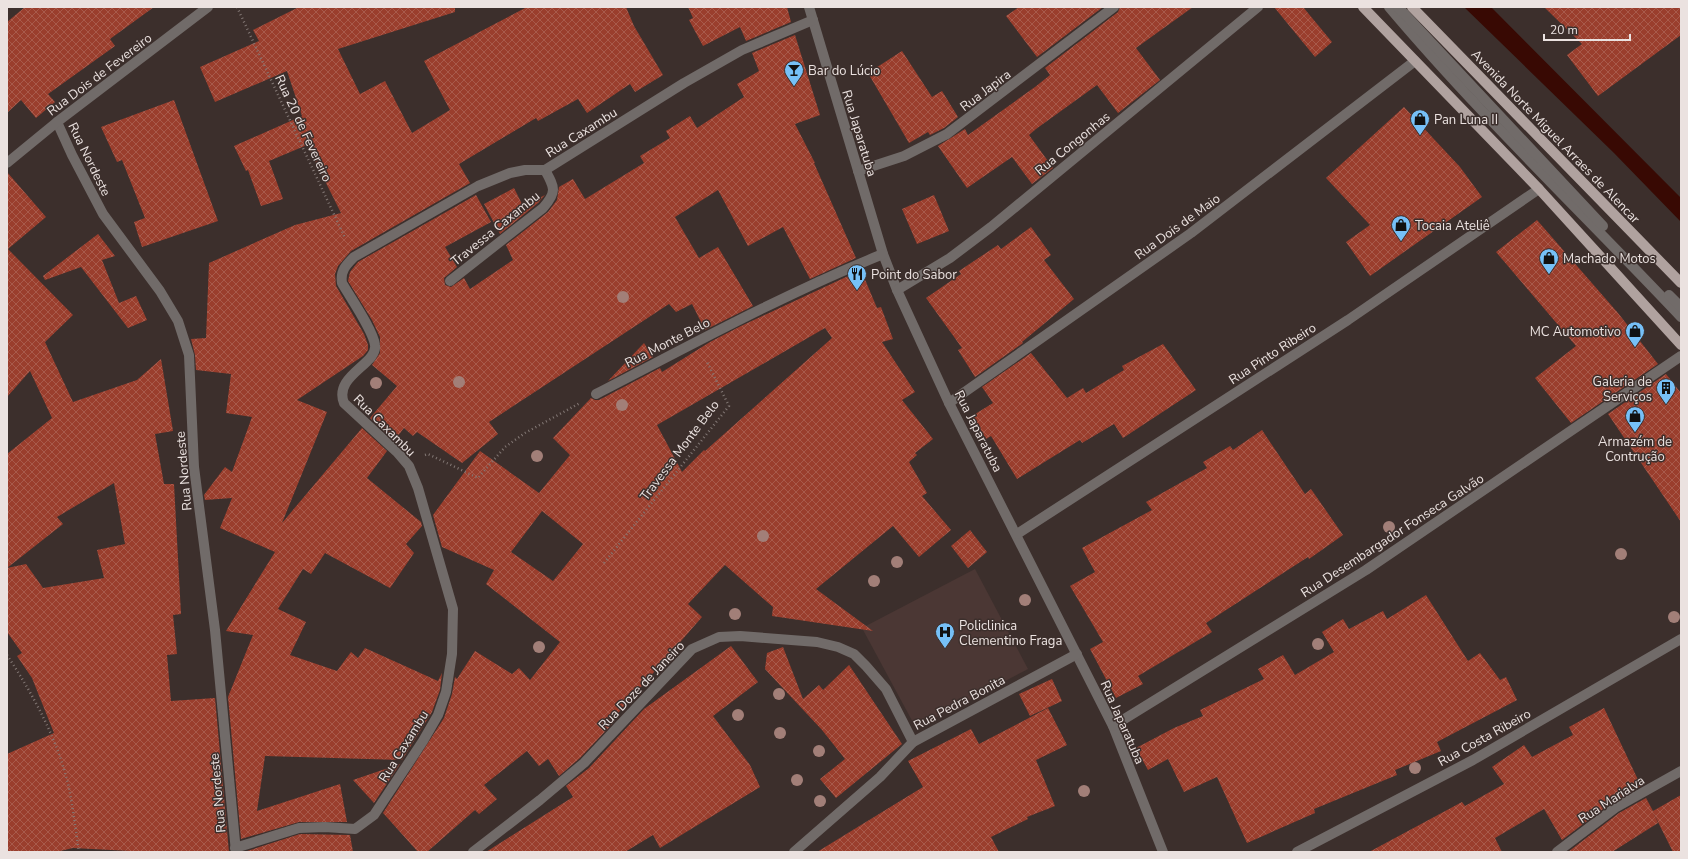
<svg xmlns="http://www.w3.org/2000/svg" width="1688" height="859" font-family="'Nunito Sans',sans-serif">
<defs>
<pattern id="building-cross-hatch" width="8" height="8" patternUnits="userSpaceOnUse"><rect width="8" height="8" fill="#9a3e2d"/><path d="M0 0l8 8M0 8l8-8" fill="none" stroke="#a85a4b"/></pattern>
</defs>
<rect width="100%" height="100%" fill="#3c2f2c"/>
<path fill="#4b3734" d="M 975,569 L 1028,669 L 916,728 L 862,628 Z"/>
<path fill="#380903" d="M 1464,7 L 1491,7 L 1681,198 L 1681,222 L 1614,153 Z"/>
<g fill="url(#building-cross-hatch)" fill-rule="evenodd">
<path d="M 25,7 L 154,7 L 110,39 L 115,46 L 48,94 L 55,102 L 36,118 L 21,100 L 7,113 L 7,22 Z"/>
<path d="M 299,7 L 455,7 L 455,12 L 338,49 L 360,94 L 385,81 L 412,133 L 450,110 L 424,61 L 527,7 L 626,7 L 634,26 L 663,75 L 635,92 L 630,84 L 587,113 L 578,99 L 538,121 L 536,118 L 459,164 L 470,183 L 351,251 L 338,266 L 335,274 L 336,286 L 364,334 L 368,345 L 368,350 L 363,356 L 297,400 L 327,412 L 282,523 L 362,428 L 387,451 L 367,478 L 421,522 L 422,526 L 406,544 L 414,553 L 390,588 L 325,553 L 311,574 L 303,569 L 278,609 L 306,622 L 290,655 L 337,671 L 351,652 L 358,658 L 365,648 L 438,681 L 442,673 L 440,690 L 432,712 L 402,760 L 265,756 L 257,811 L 340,784 L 347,822 L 299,822 L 241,839 L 228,697 L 253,635 L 226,631 L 275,552 L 220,528 L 232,498 L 205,500 L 204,495 L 225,467 L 232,472 L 252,417 L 226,413 L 231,374 L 196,370 L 195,355 L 191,339 L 206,338 L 209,263 L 295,225 L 341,213 L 307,145 L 269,161 L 283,199 L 261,206 L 248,170 L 246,171 L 234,146 L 302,116 L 287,71 L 215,102 L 200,67 L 259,41 L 253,30 Z"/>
<path d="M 688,7 L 787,7 L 791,22 L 746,41 L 740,27 L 703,46 L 689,20 L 693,18 Z"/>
<path d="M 1019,7 L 1103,7 L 1037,57 L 1006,16 Z"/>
<path d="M 1120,7 L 1193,7 L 1136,48 L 1160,80 L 1118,113 L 1097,85 L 1036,129 L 1029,135 L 1053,168 L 1032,184 L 1012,157 L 967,188 L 938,146 L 965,129 L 968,135 L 1035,87 L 1050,75 L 1045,68 L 1118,12 Z"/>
<path d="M 1274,7 L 1303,7 L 1332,42 L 1315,57 Z"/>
<path d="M 1544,7 L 1681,7 L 1681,35 L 1598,96 L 1567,55 L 1582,44 Z"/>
<path d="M 795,35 L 820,115 L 795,124 L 815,163 L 814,163 L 856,258 L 810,279 L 783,227 L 748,246 L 718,190 L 675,217 L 699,258 L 718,247 L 753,306 L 705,330 L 692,304 L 676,312 L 669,304 L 489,422 L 498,434 L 462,463 L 417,432 L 413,436 L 404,428 L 394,441 L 370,418 L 397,386 L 372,365 L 380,353 L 380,337 L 372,320 L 348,281 L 350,272 L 358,262 L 476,195 L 491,222 L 445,247 L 457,267 L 444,278 L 445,285 L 451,287 L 464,278 L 470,289 L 513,260 L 506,245 L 548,212 L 557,200 L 559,187 L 573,179 L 585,199 L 644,163 L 640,156 L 670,138 L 666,131 L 690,116 L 697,128 L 744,97 L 737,84 L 759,71 L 752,53 Z"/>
<path d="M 902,51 L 932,97 L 942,91 L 958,117 L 944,128 L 930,135 L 928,132 L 909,143 L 868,73 Z"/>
<path d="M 174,100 L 218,221 L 142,247 L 134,222 L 145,218 L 122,160 L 117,162 L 101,127 Z"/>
<path d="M 1404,107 L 1460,167 L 1482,197 L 1370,276 L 1346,242 L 1370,225 L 1326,178 Z"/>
<path d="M 7,172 L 46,217 L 8,249 L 73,315 L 45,342 L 73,402 L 137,380 L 161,359 L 173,431 L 155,434 L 164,484 L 174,484 L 181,614 L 173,615 L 177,654 L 167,655 L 171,701 L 215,698 L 229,852 L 149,852 L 73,848 L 56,852 L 7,852 L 7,754 L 54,733 L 32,678 L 17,656 L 22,653 L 7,632 L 7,568 L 26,564 L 43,588 L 104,578 L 97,550 L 125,544 L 114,483 L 57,517 L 63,524 L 7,568 L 7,454 L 52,418 L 30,371 L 7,397 Z"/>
<path d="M 514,188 L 523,206 L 545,195 L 538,203 L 500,234 L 484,204 Z"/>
<path d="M 934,195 L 949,231 L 917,244 L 902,209 Z"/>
<path d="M 1537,220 L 1618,313 L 1658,364 L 1571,423 L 1535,378 L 1576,346 L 1496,252 Z"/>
<path d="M 1031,227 L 1051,255 L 1044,260 L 1074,299 L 1022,342 L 1023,343 L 975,377 L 958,350 L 962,348 L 926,298 L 961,274 L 959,271 L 998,245 L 1001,249 Z"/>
<path d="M 98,234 L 115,256 L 102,260 L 119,303 L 136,296 L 147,320 L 128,328 L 81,267 L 45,280 L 43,276 Z"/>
<path d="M 861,270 L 877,308 L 881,307 L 893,339 L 882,342 L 915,392 L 902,400 L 933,439 L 915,453 L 917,455 L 909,462 L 927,493 L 922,496 L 951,530 L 919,557 L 893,526 L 816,589 L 873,631 L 772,616 L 773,607 L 725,565 L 688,604 L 702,617 L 613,719 L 615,721 L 580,758 L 559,776 L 548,759 L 539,766 L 527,751 L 484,785 L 497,799 L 479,814 L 475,810 L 427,852 L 418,852 L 383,813 L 444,718 L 452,694 L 455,677 L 457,679 L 475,651 L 512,674 L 519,668 L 530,680 L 560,642 L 486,584 L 494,570 L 442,547 L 433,515 L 480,451 L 539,493 L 570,455 L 553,438 L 591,398 L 595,400 L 599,400 L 660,368 L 662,372 L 710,342 L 741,326 ZM 825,328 L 832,338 L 705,451 L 704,450 L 682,472 L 657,425 ZM 542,511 L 583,544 L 553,581 L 511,552 Z"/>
<path d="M 644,343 L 653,357 L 608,381 Z"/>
<path d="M 1163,344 L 1196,390 L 1123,438 L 1114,424 L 1082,443 L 1080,440 L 1017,479 L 991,436 L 986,439 L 972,416 L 993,403 L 982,387 L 1031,353 L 1067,398 L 1083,388 L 1086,393 L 1124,370 L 1122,366 Z"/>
<path d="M 1666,374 L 1681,393 L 1681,522 L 1608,414 Z"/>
<path d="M 1262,430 L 1305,494 L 1311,489 L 1343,535 L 1309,559 L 1308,557 L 1206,623 L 1212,632 L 1138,676 L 1143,684 L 1116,698 L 1090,649 L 1103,642 L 1070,586 L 1095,572 L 1082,548 L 1152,510 L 1146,502 L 1207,468 L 1203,462 L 1230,446 L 1233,450 Z"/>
<path d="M 970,530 L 987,552 L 968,568 L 951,546 Z"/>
<path d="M 1426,595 L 1468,661 L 1480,653 L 1500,680 L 1506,677 L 1517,700 L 1437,742 L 1441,751 L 1395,770 L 1397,775 L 1314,809 L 1315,813 L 1247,843 L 1217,777 L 1184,792 L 1168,759 L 1148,770 L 1136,748 L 1174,728 L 1203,716 L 1200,710 L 1264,679 L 1258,669 L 1283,655 L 1295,675 L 1334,652 L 1322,632 L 1343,619 L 1349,629 L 1383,611 L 1387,619 Z"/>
<path d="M 731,646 L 758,682 L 713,716 L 750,765 L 760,787 L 660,848 L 653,835 L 625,852 L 486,852 L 573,797 L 566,786 L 589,768 L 644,709 Z"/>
<path d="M 783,647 L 803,699 L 819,685 L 823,690 L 849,665 L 902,744 L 836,798 L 820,779 L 845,759 L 822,730 L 765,669 L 767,653 Z"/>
<path d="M 1052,679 L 1062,701 L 1030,716 L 1019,694 Z"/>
<path d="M 1048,708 L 1067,745 L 1036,760 L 1055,806 L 1027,817 L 1028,819 L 991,837 L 999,852 L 817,852 L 923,787 L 908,761 L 971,729 L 979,744 Z"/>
<path d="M 1604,708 L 1641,786 L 1611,803 L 1562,840 L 1544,809 L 1495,838 L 1502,852 L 1369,852 L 1462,802 L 1465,806 L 1504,784 L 1492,767 L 1524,745 L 1532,757 L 1573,735 L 1569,727 Z"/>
<path d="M 400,764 L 374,803 L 353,780 Z"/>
<path d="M 1681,795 L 1681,852 L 1673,852 L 1653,812 L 1658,823 L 1612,852 L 1568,852 L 1619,813 L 1646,798 L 1653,811 Z"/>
<path d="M 300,834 L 350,835 L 353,852 L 244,852 Z"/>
</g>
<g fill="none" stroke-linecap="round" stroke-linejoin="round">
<g stroke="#837875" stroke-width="2.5" stroke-dasharray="1 3" stroke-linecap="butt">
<path d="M 237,7 L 345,238"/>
<path d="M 425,455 L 428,454 L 478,478 L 505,447 L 525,433 L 580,403"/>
<path d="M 604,563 L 729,406 L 706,360"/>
<path d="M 7,655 C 34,696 58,740 69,788 C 73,809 76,831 79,852"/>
</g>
<g stroke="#716b69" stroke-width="10">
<path d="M 809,7 L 883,254 L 897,290 L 949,403 L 1113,726 L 1163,852"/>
<path d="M 1389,7 C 1481,116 1584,214 1681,317"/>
<path d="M 1398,7 L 1603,226"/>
<path d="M 57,122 L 72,155 L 103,214 L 160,291 L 178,321 L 189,355 L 194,467 L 215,630 L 236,852"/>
<path d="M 7,163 L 57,122 L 208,7"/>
<path d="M 858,171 L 904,156 L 947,134 L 1114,7"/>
<path d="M 450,281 L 543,208 C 557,192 555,188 545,170"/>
<path d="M 897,290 L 950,258 L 991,227 L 1258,7"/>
<path d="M 1669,295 L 1681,307"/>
<path d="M 596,394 C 691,345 784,294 883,254"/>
<path d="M 949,403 L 1191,233 L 1415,61"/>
<path d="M 1017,534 L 1348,320 L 1539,189"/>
<path d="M 1113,726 L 1366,570 L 1681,356"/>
<path d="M 235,848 L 299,828 L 325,827 L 355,829 L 374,815 L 423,741 L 438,715 L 446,692 L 452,654 L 453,609 L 418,488 L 409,466 L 397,452 L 344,403 C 333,376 378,364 375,345 C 373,330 350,297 342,283 C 340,271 346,265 354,257 L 478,186 L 510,173 L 525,170 L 545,170 L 684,83 L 742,50 L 813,20"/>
<path d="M 473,852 L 540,800 L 584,763 L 692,649 L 719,637 L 740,636 L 817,642 L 838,647 L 854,654 L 866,666 L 886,689 L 913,742"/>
<path d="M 794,852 L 880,777 L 913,742 L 1077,654"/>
<path d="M 1297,852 L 1473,760 L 1681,639"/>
<path d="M 1557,852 L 1615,808 L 1681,771"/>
</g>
<g stroke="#b0a29f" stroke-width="10">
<path d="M 1363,7 L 1539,189 L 1681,345"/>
<path d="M 1412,7 L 1681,283"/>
</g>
</g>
<g fill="#a27f78">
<circle cx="623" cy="297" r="6"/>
<circle cx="459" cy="382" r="6"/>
<circle cx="376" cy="383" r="6"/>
<circle cx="622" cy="405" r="6"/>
<circle cx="537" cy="456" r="6"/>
<circle cx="1389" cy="527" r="6"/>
<circle cx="763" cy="536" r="6"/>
<circle cx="1621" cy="554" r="6"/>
<circle cx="897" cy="562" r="6"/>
<circle cx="874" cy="581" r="6"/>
<circle cx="1025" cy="600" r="6"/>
<circle cx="735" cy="614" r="6"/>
<circle cx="1674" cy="617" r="6"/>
<circle cx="1318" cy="644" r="6"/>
<circle cx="539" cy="647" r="6"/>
<circle cx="779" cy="694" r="6"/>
<circle cx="738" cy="715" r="6"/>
<circle cx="780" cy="733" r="6"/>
<circle cx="819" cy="751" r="6"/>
<circle cx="1415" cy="768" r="6"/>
<circle cx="797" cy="780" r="6"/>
<circle cx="1084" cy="791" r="6"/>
<circle cx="820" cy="801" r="6"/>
</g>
<defs>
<symbol id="bar-pin" viewBox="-11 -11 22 30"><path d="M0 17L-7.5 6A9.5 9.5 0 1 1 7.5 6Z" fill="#76c0f7" stroke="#3c2f2c"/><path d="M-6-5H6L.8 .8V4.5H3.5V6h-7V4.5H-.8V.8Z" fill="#111"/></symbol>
<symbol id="shop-pin" viewBox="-11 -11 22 30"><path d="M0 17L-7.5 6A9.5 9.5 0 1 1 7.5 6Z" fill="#76c0f7" stroke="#3c2f2c"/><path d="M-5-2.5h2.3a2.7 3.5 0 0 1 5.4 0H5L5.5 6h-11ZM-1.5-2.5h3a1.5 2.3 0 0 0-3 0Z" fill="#111"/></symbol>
<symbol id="restaurant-pin" viewBox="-11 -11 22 30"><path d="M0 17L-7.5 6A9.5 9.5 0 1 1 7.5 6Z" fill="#76c0f7" stroke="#3c2f2c"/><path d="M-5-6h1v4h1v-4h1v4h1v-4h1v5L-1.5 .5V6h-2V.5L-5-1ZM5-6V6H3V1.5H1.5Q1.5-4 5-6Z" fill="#111"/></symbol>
<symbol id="building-pin" viewBox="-11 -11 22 30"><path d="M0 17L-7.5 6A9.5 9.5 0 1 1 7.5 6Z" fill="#76c0f7" stroke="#3c2f2c"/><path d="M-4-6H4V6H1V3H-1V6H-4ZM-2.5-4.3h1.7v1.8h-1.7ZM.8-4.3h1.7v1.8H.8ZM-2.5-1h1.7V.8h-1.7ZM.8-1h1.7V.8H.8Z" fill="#111"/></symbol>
<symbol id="hospital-pin" viewBox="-11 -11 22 30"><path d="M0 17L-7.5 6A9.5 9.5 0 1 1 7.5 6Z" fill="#76c0f7" stroke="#3c2f2c"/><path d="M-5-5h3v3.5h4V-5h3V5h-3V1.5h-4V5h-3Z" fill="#111"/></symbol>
</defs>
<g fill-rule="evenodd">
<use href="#bar-pin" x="783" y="59" width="22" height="30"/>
<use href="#shop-pin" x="1409" y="108" width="22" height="30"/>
<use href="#shop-pin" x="1390" y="214" width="22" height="30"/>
<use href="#shop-pin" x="1538" y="247" width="22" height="30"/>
<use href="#restaurant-pin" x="846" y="263" width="22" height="30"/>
<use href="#shop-pin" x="1624" y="320" width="22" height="30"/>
<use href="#building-pin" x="1655" y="377" width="22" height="30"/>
<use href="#shop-pin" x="1624" y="405" width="22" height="30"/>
<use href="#hospital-pin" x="934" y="621" width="22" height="30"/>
</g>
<g text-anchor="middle" stroke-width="3" stroke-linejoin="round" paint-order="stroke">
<g font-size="13" fill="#ebe2e0" stroke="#3c2f2c" text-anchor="start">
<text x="808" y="75">Bar do Lúcio</text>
<text x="1434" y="124">Pan Luna II</text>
<text x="1415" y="230">Tocaia Ateliê</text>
<text x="1563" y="263">Machado Motos</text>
<text x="871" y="279">Point do Sabor</text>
<text x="1621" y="336" text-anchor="end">MC Automotivo</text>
<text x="1652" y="386" text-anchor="end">Galeria de<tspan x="1652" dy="15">Serviços</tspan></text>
<text x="1635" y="446" text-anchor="middle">Armazém de<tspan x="1635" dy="15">Contrução</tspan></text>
<text x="959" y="630">Policlinica<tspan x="959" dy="15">Clementino Fraga</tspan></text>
</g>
<g font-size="13" fill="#ebe2e0" stroke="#3c2f2c">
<text transform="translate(99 74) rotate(-37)" y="5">Rua Dois de Fevereiro</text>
<text transform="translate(985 90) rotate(-37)" y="5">Rua Japira</text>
<text transform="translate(304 128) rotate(65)" y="5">Rua 20 de Fevereiro</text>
<text transform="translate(581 132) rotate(-32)" y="5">Rua Caxambu</text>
<text transform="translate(860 133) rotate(73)" y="5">Rua Japaratuba</text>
<text transform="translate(1556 136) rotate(46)" y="5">Avenida Norte Miguel Arraes de Alencar</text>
<text transform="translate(1072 143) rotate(-39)" y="5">Rua Congonhas</text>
<text transform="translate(90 159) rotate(64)" y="5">Rua Nordeste</text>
<text transform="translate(1177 226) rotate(-36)" y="5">Rua Dois de Maio</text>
<text transform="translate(495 228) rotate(-39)" y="5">Travessa Caxambu</text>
<text transform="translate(667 342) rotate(-27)" y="5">Rua Monte Belo</text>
<text transform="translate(1272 353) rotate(-33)" y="5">Rua Pinto Ribeiro</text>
<text transform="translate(385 425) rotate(45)" y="5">Rua Caxambu</text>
<text transform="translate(979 431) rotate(63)" y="5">Rua Japaratuba</text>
<text transform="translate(679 450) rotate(-53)" y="5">Travessa Monte Belo</text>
<text transform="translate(183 471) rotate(-95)" y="5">Rua Nordeste</text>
<text transform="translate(1392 535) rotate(-33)" y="5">Rua Desembargador Fonseca Galvão</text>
<text transform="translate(641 685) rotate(-46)" y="5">Rua Doze de Janeiro</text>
<text transform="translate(959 702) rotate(-28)" y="5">Rua Pedra Bonita</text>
<text transform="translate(1123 722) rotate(66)" y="5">Rua Japaratuba</text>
<text transform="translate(1484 737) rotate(-29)" y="5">Rua Costa Ribeiro</text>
<text transform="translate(403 746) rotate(-58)" y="5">Rua Caxambu</text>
<text transform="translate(217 793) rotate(-95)" y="5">Rua Nordeste</text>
<text transform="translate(1611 799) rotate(-33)" y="5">Rua Marialva</text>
</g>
</g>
<rect width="1688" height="859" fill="none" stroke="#ebe2e0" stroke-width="16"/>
<path d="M1544 34v6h86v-6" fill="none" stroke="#ebe2e0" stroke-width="2"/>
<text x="1550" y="34" font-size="12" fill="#ebe2e0" stroke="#3c2f2c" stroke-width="3" paint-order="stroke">20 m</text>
</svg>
